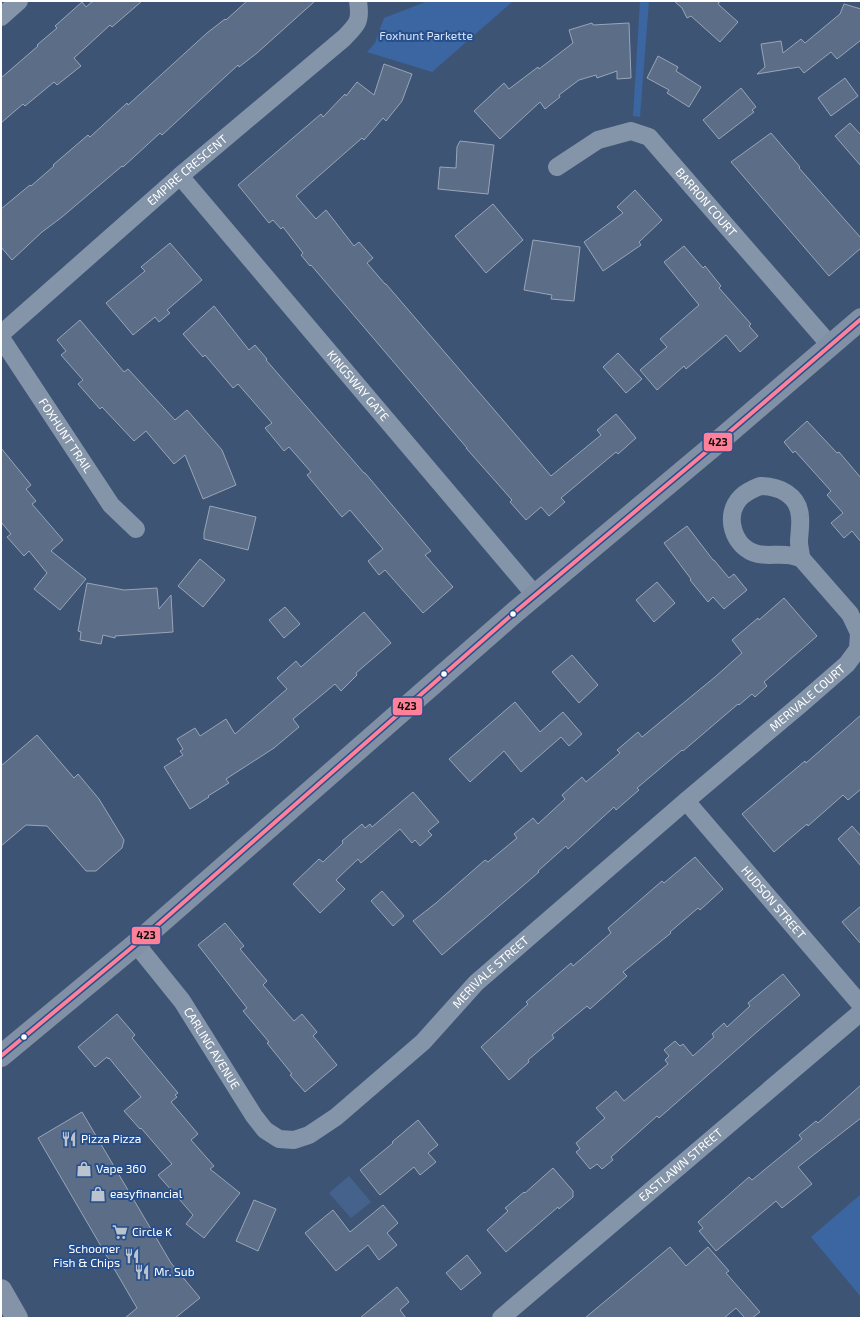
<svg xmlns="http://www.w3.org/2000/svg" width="862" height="1319" font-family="'Exo 2',sans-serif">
<rect width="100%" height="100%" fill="#3e5475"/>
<g fill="#3b66a2">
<path d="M 428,1 L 513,1 L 432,72 L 367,52 L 375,43 L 384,18 Z"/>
<path d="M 640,1 L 649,1 L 640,117 L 633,116 Z"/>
<path d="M 861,1194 L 861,1297 L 811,1237 Z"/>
</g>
<path fill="#45628d" d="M 349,1176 L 371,1202 L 351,1218 L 329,1193 Z"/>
<g fill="#5b6d87" stroke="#99a5b8">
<path d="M 93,1 L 142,1 L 112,27 L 110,25 L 74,58 L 81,66 L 57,85 L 54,82 L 25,106 L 23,104 L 1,123 L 1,78 L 38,46 L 37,45 L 57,28 L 55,26 L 82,2 L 86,7 Z"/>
<path d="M 247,1 L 315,1 L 257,53 L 239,67 L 238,65 L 162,135 L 160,133 L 123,167 L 122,166 L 62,217 L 42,232 L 12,260 L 1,247 L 1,209 L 30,185 L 31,186 L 54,166 L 53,165 L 88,135 L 90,137 L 127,103 L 128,105 L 207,33 L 225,19 L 226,20 Z"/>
<path d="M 674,1 L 721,1 L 718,3 L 719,5 L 738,22 L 720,42 L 691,16 L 687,18 L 682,8 Z"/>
<path d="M 844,4 L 861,9 L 861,40 L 837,59 L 831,52 L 804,73 L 799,67 L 757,74 L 765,67 L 761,44 L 781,41 L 783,53 L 801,39 L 805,43 L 840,14 Z"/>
<path d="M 592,23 L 593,25 L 629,23 L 631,78 L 617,79 L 617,71 L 597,78 L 596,75 L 579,80 L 559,95 L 560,97 L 545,109 L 540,102 L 500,139 L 474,111 L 504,83 L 509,89 L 538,67 L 539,69 L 573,43 L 569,30 Z"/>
<path d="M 658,56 L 678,67 L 676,71 L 701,87 L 689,107 L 667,93 L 669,90 L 647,78 Z"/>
<path d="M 384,64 L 412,74 L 402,101 L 386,121 L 383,118 L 364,140 L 362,138 L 296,196 L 316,219 L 326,210 L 354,246 L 359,242 L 373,258 L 367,263 L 385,284 L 386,284 L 551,476 L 601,435 L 597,430 L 616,414 L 636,438 L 618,454 L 616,452 L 561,498 L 565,502 L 549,516 L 541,507 L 526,520 L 510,502 L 512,500 L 466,448 L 467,448 L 311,265 L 310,266 L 301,255 L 303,253 L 283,227 L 281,229 L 273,220 L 269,223 L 238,185 L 321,114 L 323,117 L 345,94 L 346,96 L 357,82 L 374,95 Z"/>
<path d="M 845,78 L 858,96 L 831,116 L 818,98 Z"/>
<path d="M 741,88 L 756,107 L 752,110 L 754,112 L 719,139 L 703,120 Z"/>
<path d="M 850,123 L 861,135 L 861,166 L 835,136 Z"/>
<path d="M 771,133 L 800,167 L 799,168 L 861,238 L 861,248 L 829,276 L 731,162 Z"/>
<path d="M 460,141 L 494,145 L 488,194 L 438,189 L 440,167 L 456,168 L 457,147 Z"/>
<path d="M 635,190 L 662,220 L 639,242 L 641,245 L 603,271 L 584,242 L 623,213 L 617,207 Z"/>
<path d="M 493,204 L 523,240 L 486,273 L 455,236 Z"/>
<path d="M 533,240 L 580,247 L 574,301 L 551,299 L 552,295 L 524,290 Z"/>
<path d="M 170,243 L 202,280 L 167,310 L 170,313 L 159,322 L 155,317 L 133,335 L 106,303 L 145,271 L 141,267 Z"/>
<path d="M 684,246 L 703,268 L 705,266 L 721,286 L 719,288 L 751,324 L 749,326 L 758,336 L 740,352 L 726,335 L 686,369 L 684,366 L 657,390 L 640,370 L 667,347 L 660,339 L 699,305 L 664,262 Z"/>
<path d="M 214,306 L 249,350 L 255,345 L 267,359 L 266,360 L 364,473 L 365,473 L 431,551 L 425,555 L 453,587 L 423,613 L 385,570 L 379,575 L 368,561 L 383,549 L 350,510 L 342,517 L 307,475 L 311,472 L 289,447 L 284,451 L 265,428 L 272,423 L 238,384 L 233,388 L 205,355 L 203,357 L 183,334 Z"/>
<path d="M 80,320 L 124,372 L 128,369 L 175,420 L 187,410 L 222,450 L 236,485 L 203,499 L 185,455 L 174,464 L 146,431 L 134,441 L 102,407 L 100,409 L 78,384 L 83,380 L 61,355 L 66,351 L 57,340 Z"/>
<path d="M 618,353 L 642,379 L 626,393 L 603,367 Z"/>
<path d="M 807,421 L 837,453 L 839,452 L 861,478 L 861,542 L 852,531 L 844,538 L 831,523 L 843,513 L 827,495 L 831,491 L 795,451 L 793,453 L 784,442 Z"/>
<path d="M 1,448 L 31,485 L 26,489 L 36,501 L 32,504 L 63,540 L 51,551 L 86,579 L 60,610 L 34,589 L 47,573 L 29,551 L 24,556 L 7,537 L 11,534 L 1,522 Z"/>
<path d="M 210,506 L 256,517 L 248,550 L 204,539 L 204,533 Z"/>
<path d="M 687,526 L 713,560 L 714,560 L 729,578 L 734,574 L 747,590 L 724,609 L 713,597 L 708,602 L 690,580 L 691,579 L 664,543 Z"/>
<path d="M 200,559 L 225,580 L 203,607 L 178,586 Z"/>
<path d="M 657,582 L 675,603 L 654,622 L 636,600 Z"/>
<path d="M 87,583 L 124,590 L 157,588 L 159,609 L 171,595 L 173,632 L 115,636 L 115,638 L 103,635 L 101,644 L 80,640 L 81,632 L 78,631 Z"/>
<path d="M 784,598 L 817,636 L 764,682 L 767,686 L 755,697 L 752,694 L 739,705 L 738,704 L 683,751 L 682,750 L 637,788 L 639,790 L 616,810 L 614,807 L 568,849 L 566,846 L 538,871 L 539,872 L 442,955 L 413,921 L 436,903 L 485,860 L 488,862 L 517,838 L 514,834 L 533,818 L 538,824 L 565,799 L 562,795 L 582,777 L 586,782 L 620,753 L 617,750 L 638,732 L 642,737 L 715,677 L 742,653 L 732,640 L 758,618 L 759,620 Z"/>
<path d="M 285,607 L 300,624 L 284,638 L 269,620 Z"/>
<path d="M 364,612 L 391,643 L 356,673 L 357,675 L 341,691 L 335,684 L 293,719 L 299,727 L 274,748 L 226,779 L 229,783 L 208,796 L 209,797 L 190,809 L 164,767 L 183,755 L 180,751 L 183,749 L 177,739 L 195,728 L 200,736 L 226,719 L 235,734 L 287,689 L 277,678 L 296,661 L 301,667 Z"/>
<path d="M 572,655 L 598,685 L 579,703 L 552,672 Z"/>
<path d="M 515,702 L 540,732 L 563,712 L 582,734 L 569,746 L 561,737 L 521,772 L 504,751 L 470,782 L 449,759 Z"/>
<path d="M 861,715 L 861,789 L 848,800 L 843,795 L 808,826 L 807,824 L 774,852 L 742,814 L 805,761 L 806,763 Z"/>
<path d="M 37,735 L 74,778 L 78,774 L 99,799 L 124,840 L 122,848 L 96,871 L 86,871 L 47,826 L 26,825 L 1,846 L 1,766 Z"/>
<path d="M 413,792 L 439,822 L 428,831 L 432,835 L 420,846 L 415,840 L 412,843 L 400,829 L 361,863 L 358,859 L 336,880 L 345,889 L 320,913 L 293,884 L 319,859 L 323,862 L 343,843 L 342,841 L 362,824 L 365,828 L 370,824 L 372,827 Z"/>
<path d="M 852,826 L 861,836 L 861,866 L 838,839 Z"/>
<path d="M 695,857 L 723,889 L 700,910 L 698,908 L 670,932 L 671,933 L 623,972 L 627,976 L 590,1009 L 587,1006 L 552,1035 L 554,1038 L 528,1060 L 529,1062 L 509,1080 L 481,1047 L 528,1004 L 526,1002 L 571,963 L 573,966 L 611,933 L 608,928 L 662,881 L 664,883 Z"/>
<path d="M 382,891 L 404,916 L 393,926 L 371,901 Z"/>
<path d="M 861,906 L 861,944 L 842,922 Z"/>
<path d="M 225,923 L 244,946 L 240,949 L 267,981 L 263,985 L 294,1021 L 302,1014 L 317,1032 L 313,1036 L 337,1065 L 305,1092 L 290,1075 L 292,1074 L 267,1043 L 269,1042 L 243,1011 L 247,1008 L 198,945 Z"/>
<path d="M 783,974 L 800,995 L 758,1031 L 659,1118 L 657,1116 L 611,1157 L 613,1160 L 602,1169 L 597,1164 L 590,1169 L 576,1152 L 580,1149 L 576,1143 L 605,1118 L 596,1108 L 616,1091 L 624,1101 L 668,1064 L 665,1060 L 669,1056 L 664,1050 L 675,1041 L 680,1046 L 683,1044 L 693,1056 L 714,1037 L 712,1034 L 724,1023 L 727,1027 L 750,1006 L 748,1003 Z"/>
<path d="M 117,1014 L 135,1035 L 132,1038 L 178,1093 L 175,1095 L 177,1097 L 171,1102 L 198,1134 L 191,1140 L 214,1166 L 210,1169 L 240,1193 L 204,1238 L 186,1224 L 193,1215 L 158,1175 L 172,1164 L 141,1128 L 140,1129 L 124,1111 L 141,1097 L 109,1058 L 108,1059 L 107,1057 L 95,1067 L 78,1047 Z"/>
<path d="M 861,1085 L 861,1118 L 798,1167 L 812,1184 L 782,1208 L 776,1201 L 716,1251 L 699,1231 L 703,1228 L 698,1222 L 749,1177 L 752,1180 L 802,1139 L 799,1135 L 816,1121 L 818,1123 Z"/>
<path d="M 82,1112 L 171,1263 L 200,1298 L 175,1318 L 125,1318 L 137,1308 L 38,1138 Z"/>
<path d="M 418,1120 L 438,1145 L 428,1153 L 436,1162 L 420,1175 L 414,1167 L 380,1195 L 360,1170 L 393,1143 L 392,1142 Z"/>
<path d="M 553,1168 L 573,1191 L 573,1197 L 559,1209 L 558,1207 L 506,1252 L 487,1230 L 508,1211 L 505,1208 L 524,1192 L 525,1193 Z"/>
<path d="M 254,1200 L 276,1209 L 258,1251 L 236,1241 Z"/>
<path d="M 383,1205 L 398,1223 L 387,1233 L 397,1245 L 379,1260 L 368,1245 L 336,1271 L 305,1233 L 333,1210 L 350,1232 Z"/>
<path d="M 670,1247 L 686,1266 L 708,1247 L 729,1271 L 726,1273 L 760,1312 L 752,1318 L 745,1318 L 736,1308 L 724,1318 L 585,1318 Z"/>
<path d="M 467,1255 L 481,1273 L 461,1290 L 446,1273 Z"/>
<path d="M 397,1287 L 409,1302 L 400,1310 L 406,1318 L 360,1318 Z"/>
</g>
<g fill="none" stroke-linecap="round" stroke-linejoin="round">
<g stroke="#8595a9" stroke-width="18">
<path d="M 1,17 L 19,1"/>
<path id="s1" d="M 557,167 L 598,140 L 631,131 L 649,137 L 830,345"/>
<path id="s2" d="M 180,176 L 535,595"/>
<path id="s3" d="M 1,334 L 180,176 L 344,38 C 358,24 361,21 358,1"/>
<path id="s4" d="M 1,338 L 111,505 L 136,529"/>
<path d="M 760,486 C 779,486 799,495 800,517 C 801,526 799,534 799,542 C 799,547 801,553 801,558 C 796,557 791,555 786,555 C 777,554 767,556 758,554 C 733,548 723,515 741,497 C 747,491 753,489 760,486 Z"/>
<path id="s5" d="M 686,801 L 861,1005"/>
<path id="s6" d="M 136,944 L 182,1001 L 254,1116 L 265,1130 L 279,1139 L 294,1140 L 309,1135 L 336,1117 L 423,1042 L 476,983 L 686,801 L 802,703 L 847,664 L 858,649 L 859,633 L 850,614 L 801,558"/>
<path id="s7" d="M 501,1318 L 861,1012"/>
</g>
<path stroke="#8190a5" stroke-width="22" d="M 1,1056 L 136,944 L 515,612 L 712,447 L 861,319"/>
<path stroke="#8493a7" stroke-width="22" d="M 1,1290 L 17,1318"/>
<defs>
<path id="bus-1" d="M 1,1056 L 136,944 L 515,612 L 712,447 L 861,319"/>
</defs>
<use href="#bus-1" stroke="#274f8c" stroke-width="7"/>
<use href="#bus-1" stroke="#ff8098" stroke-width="4"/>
</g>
<defs>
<symbol id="restaurant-bare" viewBox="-9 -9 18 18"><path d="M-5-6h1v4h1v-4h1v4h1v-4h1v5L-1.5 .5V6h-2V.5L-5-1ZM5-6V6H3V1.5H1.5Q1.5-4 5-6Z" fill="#bbc3cf" stroke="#274f8c" stroke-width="2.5" paint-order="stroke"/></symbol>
<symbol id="shop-bare" viewBox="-9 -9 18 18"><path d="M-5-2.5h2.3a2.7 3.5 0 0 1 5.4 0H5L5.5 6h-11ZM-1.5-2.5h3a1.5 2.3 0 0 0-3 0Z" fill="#bbc3cf" stroke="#274f8c" stroke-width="2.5" paint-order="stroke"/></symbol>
<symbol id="supermarket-bare" viewBox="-9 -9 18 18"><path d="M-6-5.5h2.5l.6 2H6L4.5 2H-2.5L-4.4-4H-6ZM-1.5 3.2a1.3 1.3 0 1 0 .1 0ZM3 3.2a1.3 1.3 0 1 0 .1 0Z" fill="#bbc3cf" stroke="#274f8c" stroke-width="2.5" paint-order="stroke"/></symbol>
</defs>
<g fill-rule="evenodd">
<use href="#restaurant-bare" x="58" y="1128" width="22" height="22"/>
<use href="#shop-bare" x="73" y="1158" width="22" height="22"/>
<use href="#shop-bare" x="87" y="1183" width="22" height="22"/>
<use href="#supermarket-bare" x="109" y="1221" width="22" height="22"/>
<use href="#restaurant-bare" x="121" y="1245" width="22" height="22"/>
<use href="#restaurant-bare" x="131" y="1261" width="22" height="22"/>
</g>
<g fill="#fff" stroke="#274f8c" stroke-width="1.5">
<circle cx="513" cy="614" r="3.5"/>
<circle cx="444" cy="674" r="3.5"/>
<circle cx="24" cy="1037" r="3.5"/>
</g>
<g text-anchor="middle" stroke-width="4" stroke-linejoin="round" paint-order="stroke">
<g font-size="12" fill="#dae6f8" stroke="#274f8c">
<text x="426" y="40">Foxhunt Parkette</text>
</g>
<g font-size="12" fill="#fff" stroke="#274f8c">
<text dy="4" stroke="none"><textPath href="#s3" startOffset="248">EMPIRE CRESCENT</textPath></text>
<text dy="4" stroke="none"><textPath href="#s1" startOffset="189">BARRON COURT</textPath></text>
<text dy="4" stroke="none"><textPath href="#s2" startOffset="275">KINGSWAY GATE</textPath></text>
<text dy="4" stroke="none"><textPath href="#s4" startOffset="117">FOXHUNT TRAIL</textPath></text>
<text dy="4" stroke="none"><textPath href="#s6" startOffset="938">MERIVALE COURT</textPath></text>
<text dy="4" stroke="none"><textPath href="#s5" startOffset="134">HUDSON STREET</textPath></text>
<text dy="4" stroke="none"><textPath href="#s6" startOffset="519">MERIVALE STREET</textPath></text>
<text dy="4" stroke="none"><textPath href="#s6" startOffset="129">CARLING AVENUE</textPath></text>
<text dy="4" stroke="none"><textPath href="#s7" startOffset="236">EASTLAWN STREET</textPath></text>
</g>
<g font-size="12" fill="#fff" stroke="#274f8c" text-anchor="start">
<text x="81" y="1143">Pizza Pizza</text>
<text x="96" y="1173">Vape 360</text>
<text x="110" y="1198">easyfinancial</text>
<text x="132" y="1236">Circle K</text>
<text x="120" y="1253" text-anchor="end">Schooner<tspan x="120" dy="14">Fish &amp; Chips</tspan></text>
<text x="154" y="1276">Mr. Sub</text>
</g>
</g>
<g stroke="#274f8c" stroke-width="1.5">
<rect x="703" y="432" width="30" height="20" rx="4" fill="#ff8098"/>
<rect x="392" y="697" width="31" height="19" rx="4" fill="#ff8098"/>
<rect x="131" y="926" width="30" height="19" rx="4" fill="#ff8098"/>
</g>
<g font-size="11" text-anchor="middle" font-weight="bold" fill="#111">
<text x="718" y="446">423</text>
<text x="407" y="710">423</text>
<text x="146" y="939">423</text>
</g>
<rect width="862" height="1319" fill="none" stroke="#ffffff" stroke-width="4"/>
</svg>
